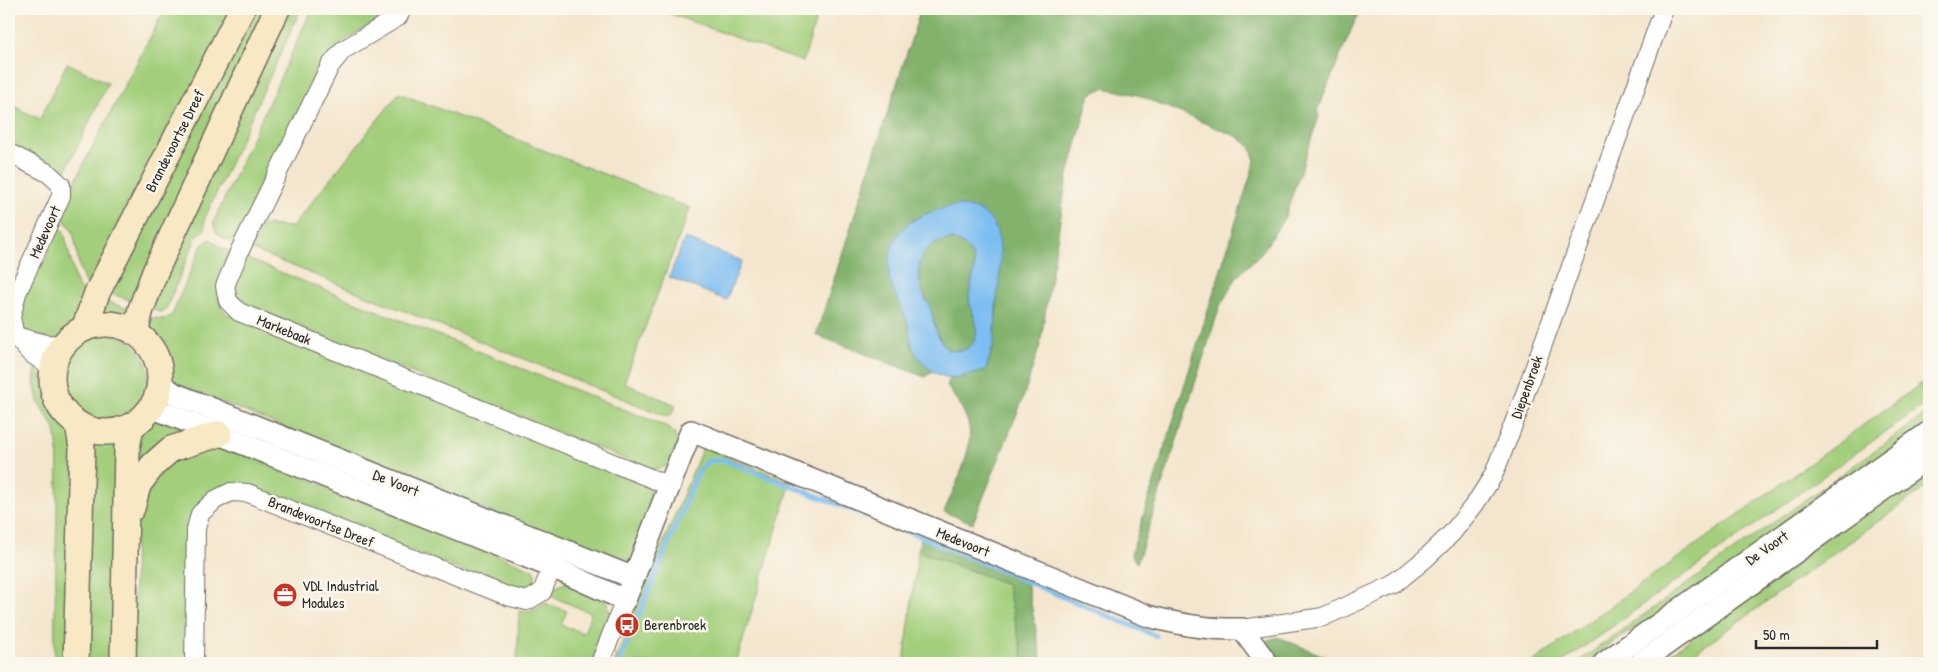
<svg xmlns="http://www.w3.org/2000/svg" width="1938" height="672" font-family="'Patrick Hand',sans-serif">
<rect width="100%" height="100%" fill="#fbf7ec"/>
<filter id="ink" filterUnits="userSpaceOnUse"><feTurbulence type="fractalNoise" baseFrequency=".02" numOctaves="2"/><feDisplacementMap in="SourceGraphic" scale="10" xChannelSelector="R" yChannelSelector="G"/><feConvolveMatrix kernelMatrix="1 2 1 2 8 2 1 2 1" color-interpolation-filters="sRGB"/></filter>
<filter id="wash" filterUnits="userSpaceOnUse"><feTurbulence type="fractalNoise" baseFrequency=".0096" numOctaves="4" result="noise"/><feDisplacementMap in="SourceGraphic" scale="20" xChannelSelector="R" yChannelSelector="G"/><feGaussianBlur stdDeviation="1.12" result="paint"/><feColorMatrix in="noise" values="0 0 0 0 0 0 0 0 0 0 0 0 0 0 0 0 0 1.4 0 .05"/><feComposite in="paint" operator="in"/></filter>
<g filter="url(#wash)">
<rect width="100%" height="100%" fill="#f4e6ce"/>
<g fill="#a3cf7c" stroke="#677d54">
<path d="M 165,9 L 211,9 L 217,12 L 218,9 L 238,9 L 88,285 C 78,278 77,245 73,233 C 71,225 62,221 61,213 L 82,167 Z"/>
<path d="M 247,9 L 272,9 L 137,303 L 104,291 Z"/>
<path d="M 281,9 L 301,9 L 204,220 L 205,229 L 196,238 L 166,309 L 160,312 L 146,307 Z"/>
<path d="M 312,9 L 395,9 L 336,46 L 237,244 C 225,239 213,236 214,221 Z"/>
<path d="M 657,9 L 819,9 L 803,62 Z"/>
<path d="M 67,63 L 108,83 L 65,172 L 9,145 L 9,104 L 40,119 Z"/>
<path d="M 399,93 L 690,208 L 624,383 L 676,405 L 673,412 L 668,417 L 250,249 L 262,225 L 292,227 Z"/>
<path d="M 59,228 L 63,230 L 65,236 L 76,283 L 79,288 L 85,293 L 73,327 L 54,340 L 22,330 C 20,324 17,317 16,311 C 15,296 41,272 47,256 C 50,247 49,238 53,229 Z"/>
<path d="M 210,239 L 222,248 L 232,252 C 223,272 208,296 227,314 L 646,485 L 649,488 L 657,507 L 634,557 L 621,565 L 168,380 L 160,354 L 147,334 L 151,318 L 165,319 L 172,315 L 202,245 Z"/>
<path d="M 245,258 L 668,427 L 674,433 L 678,443 L 667,466 L 652,470 L 240,303 L 234,282 Z"/>
<path d="M 100,299 L 134,311 L 130,321 L 111,316 L 97,317 Z"/>
<circle cx="105" cy="378" r="44"/>
<path d="M 36,366 C 44,378 44,391 50,403 C 56,417 68,426 75,439 L 68,663 L 54,663 L 58,450 L 55,429 L 38,402 L 34,380 Z"/>
<path d="M 1929,378 L 1929,401 L 1561,663 L 1531,663 Z"/>
<path d="M 1929,412 L 1929,426 L 1678,605 L 1626,633 L 1585,663 L 1576,663 Z"/>
<path d="M 158,420 L 200,433 L 136,480 L 141,427 Z"/>
<path d="M 87,437 L 108,439 L 120,438 L 119,663 L 85,663 Z"/>
<path d="M 223,445 L 534,570 C 538,582 531,591 518,592 L 257,491 L 203,502 L 187,663 L 133,663 L 135,517 L 161,465 Z"/>
<path d="M 703,447 L 791,482 L 736,663 L 615,663 L 618,652 Z"/>
<path d="M 1929,461 L 1929,485 L 1681,663 L 1658,663 Z"/>
<path d="M 918,551 L 1007,584 L 1024,663 L 904,663 Z"/>
<path d="M 567,582 L 608,602 L 610,618 L 593,663 L 517,663 L 519,611 L 532,611 L 545,603 L 567,611 L 561,625 L 584,633 L 591,613 L 550,596 L 556,587 Z"/>
</g>
<g fill="#82b26c" stroke="#566e4c">
<path d="M 921,9 L 1360,9 L 1317,111 L 1319,116 L 1285,217 L 1263,251 L 1237,277 L 1220,306 L 1137,563 L 1131,555 L 1255,161 L 1251,148 L 1238,137 L 1138,95 L 1104,88 L 1090,94 L 1067,178 L 1040,345 L 1022,401 L 973,523 L 944,512 C 953,489 976,448 968,423 C 964,409 955,398 947,386 L 950,378 L 960,378 L 986,370 L 994,343 L 997,301 L 962,206 L 935,211 L 912,220 L 889,277 L 909,327 L 911,344 L 918,357 L 933,371 L 925,377 L 816,335 Z"/>
<path d="M 949,239 C 956,239 961,242 966,247 C 982,263 970,278 969,298 C 969,307 974,315 976,324 C 979,345 967,353 948,350 C 934,334 936,322 928,304 C 922,287 910,260 930,246 C 935,243 943,241 949,239 Z"/>
<path d="M 921,534 L 1026,576 L 1042,663 L 1024,663 L 1007,584 L 918,551 Z"/>
<path d="M 1278,637 L 1341,663 L 1292,663 L 1270,653 L 1265,641 Z"/>
</g>
<g fill="#7dbef2" stroke="#54748e" fill-rule="evenodd">
<path d="M 952,206 C 1010,203 1002,259 997,298 C 995,312 996,326 994,341 C 992,351 988,361 986,370 C 968,375 951,383 934,372 C 924,366 914,354 911,342 C 909,336 910,330 908,323 C 902,309 893,293 889,277 C 888,269 889,262 890,254 C 896,222 924,213 952,206 ZM 949,239 C 956,239 961,242 966,247 C 982,263 970,278 969,298 C 969,307 975,315 976,324 C 979,345 967,353 948,350 C 935,336 935,325 930,307 C 929,303 926,301 924,297 C 917,282 915,257 931,246 C 936,243 943,241 949,239 Z"/>
<path d="M 685,238 L 742,261 L 726,300 L 669,277 Z"/>
</g>
<g fill="none" stroke-linecap="round" stroke-linejoin="round">
<path stroke="#7dbef2" stroke-width="5" d="M 619,663 L 698,472 L 708,461 L 724,460 L 907,531 L 1156,636"/>
</g>
</g>
<g filter="url(#ink)">
<g fill="none" stroke-linecap="round" stroke-linejoin="round">
<defs>
<g id="minor">
<path d="M 402,9 L 398,17 L 343,50 L 330,66 L 240,250 L 225,286 L 228,301 L 239,312 L 670,486"/>
<path d="M 9,153 L 48,173 L 61,185 L 61,196 L 17,293 L 11,317 L 15,336 L 30,353 L 48,365 L 52,371"/>
<path d="M 15,336 L 46,344 L 63,345"/>
<path d="M 1242,629 L 1323,617 L 1393,585 L 1425,559 L 1452,533 L 1475,504 L 1493,476 L 1521,405 L 1664,9"/>
<path d="M 194,663 L 196,529 L 200,514 L 215,500 L 231,492 L 248,493 L 507,596 L 527,601 L 542,592 L 557,555"/>
<path d="M 600,663 L 625,600"/>
</g>
<g id="tertiary">
<path d="M 160,384 L 175,394 L 634,578"/>
<path d="M 151,407 L 552,567 L 625,600 L 691,431 L 1148,616 C 1180,625 1209,630 1242,629 L 1267,663"/>
<path d="M 1604,663 L 1929,432"/>
<path d="M 1640,663 L 1929,457"/>
</g>
<g id="secondary">
<circle cx="106" cy="378" r="54"/>
<path d="M 84,329 L 97,293 L 242,9"/>
<path d="M 135,333 L 141,309 L 155,272 L 277,9"/>
<path d="M 132,508 L 138,485 L 153,465 L 171,449 L 219,434"/>
<path d="M 76,663 L 82,448 L 78,424"/>
<path d="M 123,663 L 127,448 L 131,426"/>
</g>
</defs>
<use href="#minor" stroke="#716c64" stroke-width="20"/>
<use href="#tertiary" stroke="#716c64" stroke-width="24"/>
<use href="#secondary" stroke="#716c64" stroke-width="28"/>
<use href="#minor" stroke="#fff" stroke-width="18"/>
<use href="#tertiary" stroke="#fff" stroke-width="21"/>
<use href="#secondary" stroke="#f8e8c3" stroke-width="25"/>
</g>
</g>
<defs>
<symbol id="office-disc" viewBox="-11 -11 22 22"><circle r="9.5" fill="#c8321e" stroke="#fbf7ec"/><path d="M-6-3h4V-5.5h4V-3h4V5H-6ZM-1-4.5V-3h2v-1.5ZM-6 0V1H6V0Z" fill="#fff"/></symbol>
<symbol id="bus-disc" viewBox="-11 -11 22 22"><circle r="9.5" fill="#c8321e" stroke="#fbf7ec"/><path d="M-5-6H5V4H4V6H2V4H-2V6H-4V4H-5ZM-3.5-4V0h7V-4ZM-3.5 1.2v1.5H-2V1.2ZM2 1.2v1.5H3.5V1.2Z" fill="#fff"/></symbol>
</defs>
<g fill-rule="evenodd">
<use href="#office-disc" x="271" y="581" width="28" height="28"/>
<use href="#bus-disc" x="613" y="611" width="28" height="28"/>
</g>
<g text-anchor="middle" stroke-width="5" stroke-linejoin="round" paint-order="stroke">
<g font-size="15" fill="#2b2b2b" stroke="#fbf7ec">
<text transform="translate(175 141) rotate(-63)" y="5">Brandevoortse Dreef</text>
<text transform="translate(45 232) rotate(-66)" y="5">Medevoort</text>
<text transform="translate(284 330) rotate(22)" y="5">Markebaak</text>
<text transform="translate(1527 387) rotate(-70)" y="5">Diepenbroek</text>
<text transform="translate(396 483) rotate(22)" y="5">De Voort</text>
<text transform="translate(321 522) rotate(22)" y="5">Brandevoortse Dreef</text>
<text transform="translate(963 542) rotate(22)" y="5">Medevoort</text>
<text transform="translate(1767 548) rotate(-35)" y="5">De Voort</text>
</g>
<g font-size="15" fill="#2b2b2b" stroke="#fbf7ec" text-anchor="start">
<text x="302" y="591">VDL Industrial<tspan x="302" dy="17">Modules</tspan></text>
<text x="644" y="630">Berenbroek</text>
</g>
</g>
<rect width="1938" height="672" fill="none" stroke="#fbf7ec" stroke-width="30"/>
<path d="M1756 640v8h121v-8" fill="none" stroke="#2b2b2b" stroke-width="2.5"/>
<text x="1763" y="640" font-size="15" fill="#2b2b2b" stroke="#fbf7ec" stroke-width="4" paint-order="stroke">50 m</text>
</svg>
